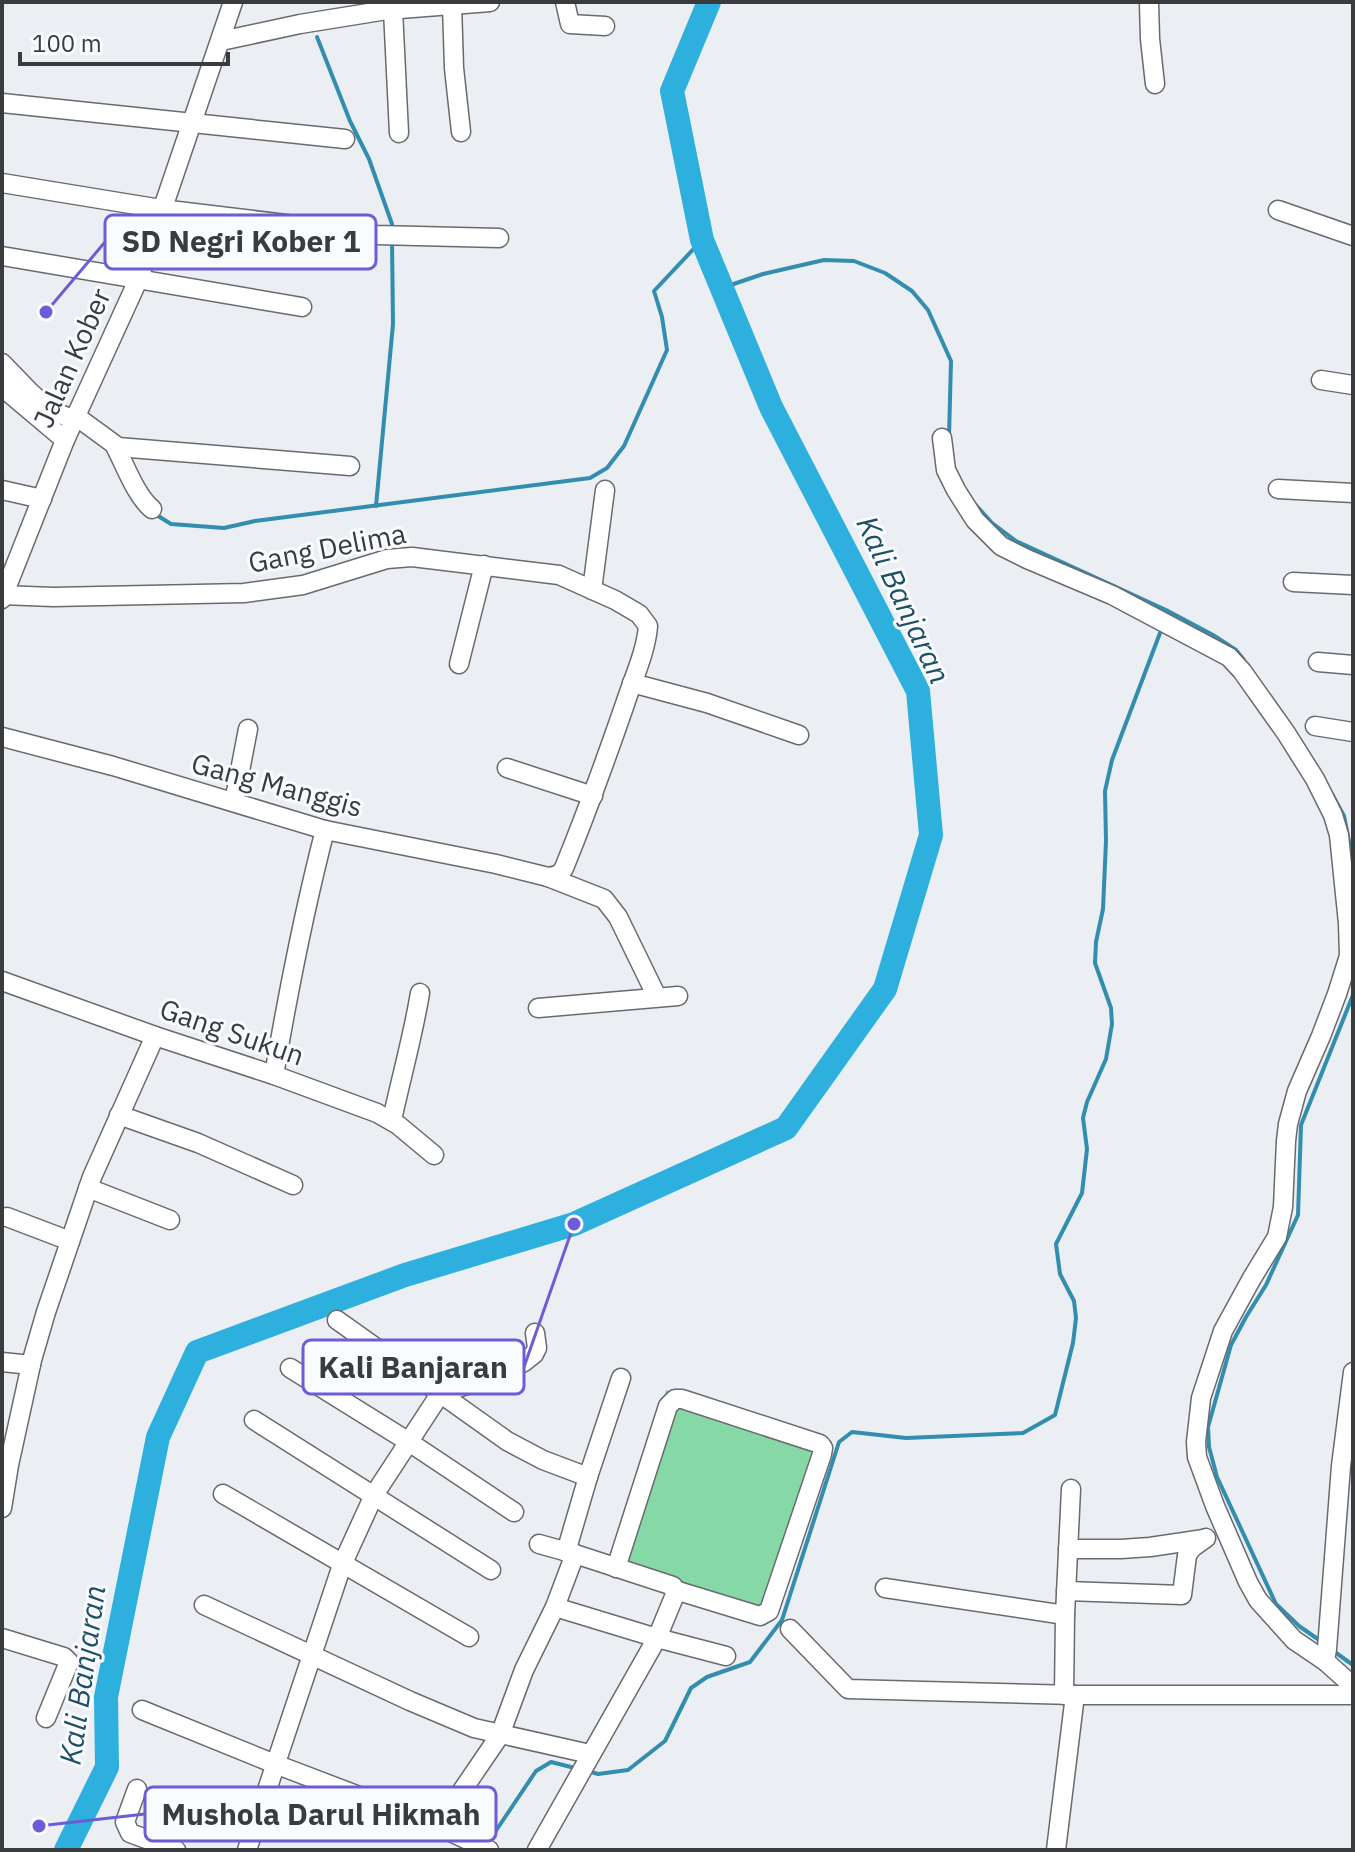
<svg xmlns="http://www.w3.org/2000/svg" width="1355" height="1852" font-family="'IBM Plex Sans',sans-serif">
<rect width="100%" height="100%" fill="#ebeef3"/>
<path fill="#87d8a7" d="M 666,1390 L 832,1441 L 775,1619 L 611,1565 L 636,1491 Z"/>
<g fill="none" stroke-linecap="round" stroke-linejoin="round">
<g stroke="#328dae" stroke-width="4">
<path d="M 317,37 L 350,121 L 369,159 L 392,224 L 392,231"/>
<path d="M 722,288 L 763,274 L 824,260 L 854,261 L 885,273 L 912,291 L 928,310 L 951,361 L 949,437"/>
<path d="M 974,503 L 992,523 L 1016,541 L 1166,610 L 1213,635 L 1236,650 L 1244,660"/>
<path d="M 376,506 L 393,324 L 392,240"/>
<path d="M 155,514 L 171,524 L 224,528 L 255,521 L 590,478 L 607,468 L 624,446 L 667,350 L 662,317 L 654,291 L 702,240"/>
<path d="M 1332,794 L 1344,816 L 1353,862"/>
<path d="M 1322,1642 L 1299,1626 L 1276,1604 L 1217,1477 L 1209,1447 L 1208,1427 L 1231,1345 L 1246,1317 L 1266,1285 L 1298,1215 L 1301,1125 L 1353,995"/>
<path d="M 1332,1650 L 1353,1665"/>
<path d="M 588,1771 L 598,1774 L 628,1770 L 665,1741 L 691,1688 L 707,1677 L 750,1662 L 782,1620 L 839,1442 L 852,1432 L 906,1438 L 1023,1433 L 1055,1415 L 1073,1343 L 1076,1318 L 1074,1301 L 1060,1274 L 1056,1244 L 1082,1193 L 1087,1149 L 1083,1118 L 1087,1102 L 1106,1059 L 1112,1024 L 1111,1008 L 1095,963 L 1096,942 L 1103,909 L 1106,841 L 1105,791 L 1112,760 L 1160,633"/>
<path d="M 487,1844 L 536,1771 L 551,1762 L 575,1768"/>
</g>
<path stroke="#2eb0df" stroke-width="24" d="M 66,1850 L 107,1767 L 106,1697 L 158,1437 L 197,1352 L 405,1275 L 574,1224 L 786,1128 L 885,989 L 931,835 L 918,691 L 771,407 L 702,240 L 672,91 L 709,2"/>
<defs>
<g id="minor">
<path d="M 565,2 L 570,24 L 605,26"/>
<path d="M 1149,2 L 1150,39 L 1155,84"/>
<path d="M 452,4 L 454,68 L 461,132"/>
<path d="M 393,10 L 399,133"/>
<path d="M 221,41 L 300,24 L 387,10 L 490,2"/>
<path d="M 2,103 L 345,139"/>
<path d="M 2,183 L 161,209 L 377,235 L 499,238"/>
<path d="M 1278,210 L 1353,236"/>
<path d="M 2,256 L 302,307"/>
<path d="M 2,363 L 30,392 L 50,410 L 75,420"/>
<path d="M 1321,380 L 1353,385"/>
<path d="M 2,387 L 65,440"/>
<path d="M 77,417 L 118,447 L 350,466"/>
<path d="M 942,438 L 946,470 L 956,490 L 975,520 L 1001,546 L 1027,559 L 1112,595 L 1229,657 L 1242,671 L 1286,733 L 1315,779 L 1333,815 L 1339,835 L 1348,923 L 1349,956 L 1337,994 L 1321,1036 L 1297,1091 L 1288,1124 L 1286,1141 L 1283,1207 L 1277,1237 L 1252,1278 L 1223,1331 L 1201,1398 L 1196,1442 L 1197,1457 L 1215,1506 L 1248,1582 L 1258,1600 L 1294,1640 L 1325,1661 L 1353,1686"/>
<path d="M 115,446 C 125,465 136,496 152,509"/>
<path d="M 1278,489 L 1353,493"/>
<path d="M 2,490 L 42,499"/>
<path d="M 1293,582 L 1353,585"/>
<path d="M 592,590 L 605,490"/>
<path d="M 2,595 L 53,597 L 244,593 L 303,585 L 387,559 L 412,557 L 559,575 L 615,600 L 639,614 L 648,626 C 646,652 633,679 625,704 C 606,759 586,814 564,868 C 560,875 556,876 548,877 L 496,864 L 325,830 L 113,766 L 2,737"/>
<path d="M 2,599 L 65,440 L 139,278 L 233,2"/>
<path d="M 1318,662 L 1353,665"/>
<path d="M 459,664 L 484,565"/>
<path d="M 632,683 L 707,703 L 799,735"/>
<path d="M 1315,726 L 1353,732"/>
<path d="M 507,768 L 593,796"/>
<path d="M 234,802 L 248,729"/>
<path d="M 548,877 L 604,899 L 618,917 L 657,997"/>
<path d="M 2,981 L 155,1036 L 274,1075 L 377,1113 L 398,1125 L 434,1155"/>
<path d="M 538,1008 L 678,996"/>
<path d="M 274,1075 C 288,993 304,911 325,830"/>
<path d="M 119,1115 L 198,1143 L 293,1185"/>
<path d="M 392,1120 C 401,1078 413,1036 420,993"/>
<path d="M 88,1188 L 170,1220"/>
<path d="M 7,1217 L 70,1241"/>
<path d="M 337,1320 L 507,1441 L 543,1460 L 588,1477"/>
<path d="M 2,1362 L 31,1365"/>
<path d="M 290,1368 L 409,1442 L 514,1512"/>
<path d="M 254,1420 L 491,1570"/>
<path d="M 223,1494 L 469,1637"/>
<path d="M 2,1508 L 9,1465 L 32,1360 L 46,1312 L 92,1177 L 155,1036"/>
<path d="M 1068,1549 L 1121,1549 L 1150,1547 L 1204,1539"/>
<path d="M 566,1552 L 588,1477 L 621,1378"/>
<path d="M 616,1568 L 668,1406 L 675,1399 L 682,1399 L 820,1444 L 823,1448 L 822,1454 L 769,1611 L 760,1616 L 675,1590"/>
<path d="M 885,1588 L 1065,1615"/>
<path d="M 1066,1591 L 1182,1595 L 1187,1555 L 1192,1548 L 1206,1538"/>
<path d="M 204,1605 L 410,1701 L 474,1728 L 590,1754"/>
<path d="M 555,1607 L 657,1638 L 726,1656"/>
<path d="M 790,1629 L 848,1689 L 1075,1695"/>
<path d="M 2,1638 L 64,1657 L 69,1662 L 46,1718"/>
<path d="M 1325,1661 L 1327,1649 L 1341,1466 L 1353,1372"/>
<path d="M 1064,1695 L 1065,1615 L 1071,1489"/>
<path d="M 142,1710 L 275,1764 L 438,1826 L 489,1850"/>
<path d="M 137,1789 L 125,1822 L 130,1833 L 176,1850"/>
<path d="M 438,1826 L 500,1735 L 524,1670 L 555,1607 L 575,1554 L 539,1544"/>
<path d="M 247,1850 L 342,1565 L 374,1495 L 440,1394 L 505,1372 L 524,1362 L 534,1354 L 537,1348 L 535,1333"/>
<path d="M 537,1850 L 657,1638 L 674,1597 L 675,1590 L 673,1586 L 575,1554"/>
<path d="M 1056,1850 L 1075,1695 L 1353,1695"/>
</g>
</defs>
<use href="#minor" stroke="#686a6e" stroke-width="21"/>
<use href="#minor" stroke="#fff" stroke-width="18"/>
</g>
<g text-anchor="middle" stroke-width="6" stroke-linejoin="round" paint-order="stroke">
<g font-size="28" fill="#3a3b3d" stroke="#f9fbff">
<text transform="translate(72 358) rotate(-66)" y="10">Jalan Kober</text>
<text transform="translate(327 548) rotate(-11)" y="10">Gang Delima</text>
<text transform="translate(277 785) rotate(15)" y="10">Gang Manggis</text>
<text transform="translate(232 1032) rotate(19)" y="10">Gang Sukun</text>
</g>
<g font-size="30" font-style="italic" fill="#1e5064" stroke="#f9fbff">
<text transform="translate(903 600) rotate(65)" y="10">Kali Banjaran</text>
<text transform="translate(83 1675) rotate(-82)" y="10">Kali Banjaran</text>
</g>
</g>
<path fill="none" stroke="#6c5dd7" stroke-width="3" d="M46 312L105 242M574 1224L524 1367M39 1826L145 1814"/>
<g fill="#6c5dd7" stroke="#f9fbff" stroke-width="3">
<circle cx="46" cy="312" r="8"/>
<circle cx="574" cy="1224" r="8"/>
<circle cx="39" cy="1826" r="8"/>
</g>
<g fill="#f9fbff" stroke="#6c5dd7" stroke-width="3">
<rect x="105" y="215" width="271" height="54" rx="8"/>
<rect x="303" y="1340" width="221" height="54" rx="8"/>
<rect x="145" y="1787" width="351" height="54" rx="8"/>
</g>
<g font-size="30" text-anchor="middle" font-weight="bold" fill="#3a3b3d">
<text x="241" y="252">SD Negri Kober 1</text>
<text x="413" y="1378">Kali Banjaran</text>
<text x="321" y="1825">Mushola Darul Hikmah</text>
</g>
<rect width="1355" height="1852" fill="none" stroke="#3a3b3d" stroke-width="8"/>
<path d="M20 52v12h208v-12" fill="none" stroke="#3a3b3d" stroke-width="4"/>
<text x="32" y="52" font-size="24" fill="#3a3b3d" stroke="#f9fbff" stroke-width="6" paint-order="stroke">100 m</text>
</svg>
